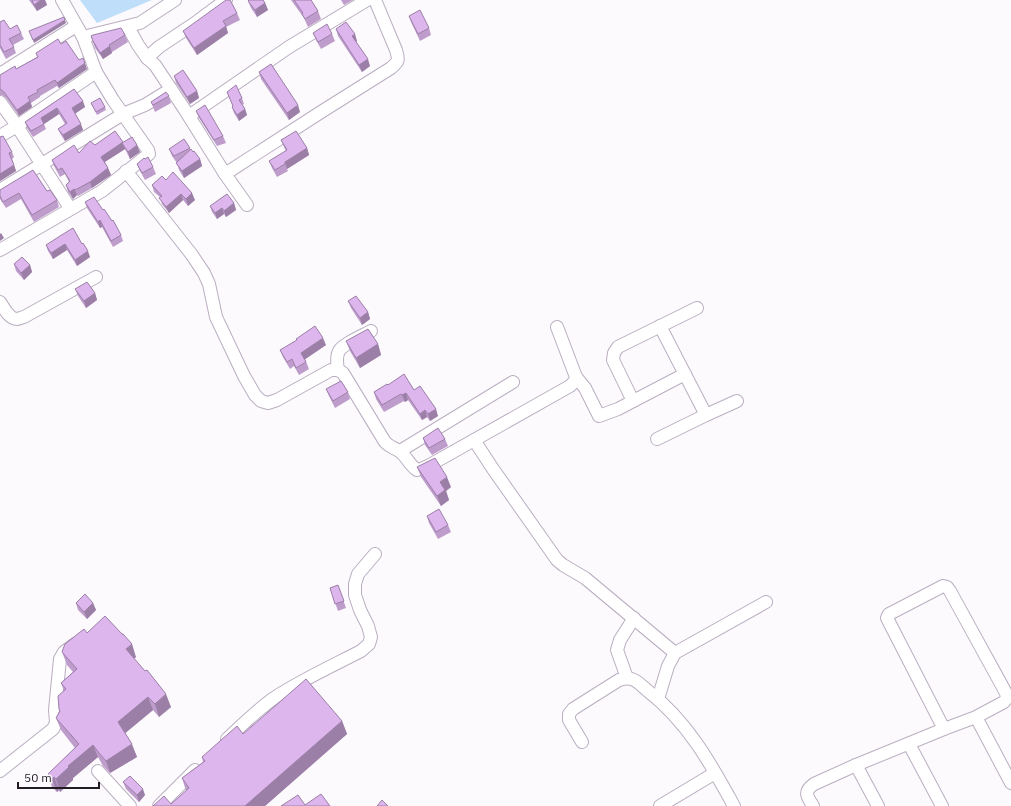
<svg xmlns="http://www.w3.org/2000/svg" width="1011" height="806" font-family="'IBM Plex Sans',sans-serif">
<rect width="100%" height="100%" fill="#fdfafe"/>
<path fill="#bedefa" d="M 80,0 L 152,0 L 97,23 Z"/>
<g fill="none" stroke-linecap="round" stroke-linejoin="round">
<defs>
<g id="minor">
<path d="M 128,27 L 138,45 L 147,58 L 155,65 L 185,110 L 225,174 L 247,205"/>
<path d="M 83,37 L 140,23 L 175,0"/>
<path d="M 147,58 L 159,47 L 195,23 L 226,0"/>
<path d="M 0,74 L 76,26"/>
<path d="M 0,102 L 13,120 L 70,208"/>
<path d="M 189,116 L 289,47 L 367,0"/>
<path d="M 0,136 L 17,126 L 96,72"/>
<path d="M 126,171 L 192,255 L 204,273 L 209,284 L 216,317 L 244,376 L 255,395 L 261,401 L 268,403 L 277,400 L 331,370 L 338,370 L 343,373 L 385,442 C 391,448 393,447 399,451 C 406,455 409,465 417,470 L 421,469 L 428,466 L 570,386 L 575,381 L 576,377 L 557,327"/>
<path d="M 225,174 L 321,112 L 391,68 C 399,61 399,60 396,50 L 375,0"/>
<path d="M 0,190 L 123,114 L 145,105 L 171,89"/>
<path d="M 0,250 L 102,191 L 149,154 L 148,150 L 113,100 L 96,72 L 83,37 L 62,0"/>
<path d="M 0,302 C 4,308 9,319 17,319 C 19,319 22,317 24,317 L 96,277"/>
<path d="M 660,326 L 706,415"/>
<path d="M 338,370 C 337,364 336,356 339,351 C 343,344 364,335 371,331"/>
<path d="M 576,377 L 585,388 L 599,416 L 618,409 L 685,374"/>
<path d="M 633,401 L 613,360 L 614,353 L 618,347 L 697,308"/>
<path d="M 657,439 L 706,415 L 737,401"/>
<path d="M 474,440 L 493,469 L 557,560 L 563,565 L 585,578 L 675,653"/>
<path d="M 400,451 L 513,382"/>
<path d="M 627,678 L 617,650 L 620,640 L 634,618"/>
<path d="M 658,699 L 668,666 L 675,653 L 766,602"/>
<path d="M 976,717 L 1004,702 L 1007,698 L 1006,693 L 950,591 L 947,587 L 943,586 L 893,612 L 889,614 L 887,618 L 944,729 L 976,717 L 1011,783"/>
<path d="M 227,739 C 242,725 257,710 274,698 C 301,680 332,666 361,651 L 369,644 L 371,637 L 368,626 L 360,610 L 355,595 L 355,584 L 358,574 L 375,554"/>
<path d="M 582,742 L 569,720 L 569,714 L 573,709 L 619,680 C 634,675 638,683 648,691 C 687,721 711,764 734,806"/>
<path d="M 909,744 L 942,806"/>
<path d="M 856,765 L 878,806"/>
<path d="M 0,771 L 53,729 L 56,723 L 55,710 L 60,659 L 64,652 L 75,644"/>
<path d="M 98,771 L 130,806"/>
<path d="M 159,806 L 195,770"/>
<path d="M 660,806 L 715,773"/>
<path d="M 813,806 C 807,796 803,792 814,784 L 856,765 L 944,729"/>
</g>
</defs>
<use href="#minor" stroke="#baaec0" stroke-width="14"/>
<use href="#minor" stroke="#fff" stroke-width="12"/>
</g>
<g fill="#be9dcc">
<path d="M 29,0 L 45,0 L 47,5 L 37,11 Z"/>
<path d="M 291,0 L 311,0 L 318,11 L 321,19 L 308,27 L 304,18 Z"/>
<path d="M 341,0 L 353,0 L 344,5 Z"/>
<path d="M 248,1 L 265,3 L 268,10 L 257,17 L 251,8 Z"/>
<path d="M 237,13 L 240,20 L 226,27 L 228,33 L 197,55 L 186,38 L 183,31 Z"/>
<path d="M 409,16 L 429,28 L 431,35 L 420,41 L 411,22 Z"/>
<path d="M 0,22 L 10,29 L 21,33 L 24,39 L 13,45 L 16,53 L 6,59 L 0,48 Z"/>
<path d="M 336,29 L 357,41 L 356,42 L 370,66 L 362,72 L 338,36 Z"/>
<path d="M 101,33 L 125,35 L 128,42 L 112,52 L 112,53 L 103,59 L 95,48 L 91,36 Z"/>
<path d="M 313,33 L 332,34 L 335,41 L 321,49 L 316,40 Z"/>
<path d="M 61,44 L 79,60 L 87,69 L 59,88 L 57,86 L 40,96 L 40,97 L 31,103 L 32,107 L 19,116 L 6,98 L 2,95 L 0,95 L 0,75 L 16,69 L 37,57 L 36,53 Z"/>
<path d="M 259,72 L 300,112 L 289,120 L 261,79 Z"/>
<path d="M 174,76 L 197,91 L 199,98 L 190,104 L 176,83 Z"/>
<path d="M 74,89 L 85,107 L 75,114 L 83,130 L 65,141 L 61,135 L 58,129 L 65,124 L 59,114 L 44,124 L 46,129 L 33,137 L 27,128 L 25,122 Z"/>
<path d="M 227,92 L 242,98 L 244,104 L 242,105 L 245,109 L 247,115 L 239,121 L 234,113 L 232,107 L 233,106 Z"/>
<path d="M 169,96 L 171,103 L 155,112 L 151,102 Z"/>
<path d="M 91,103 L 105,107 L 106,110 L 97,115 Z"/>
<path d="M 196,111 L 223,136 L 226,143 L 217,146 L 199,118 Z"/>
<path d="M 0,137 L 12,152 L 14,157 L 12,159 L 16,171 L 0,181 Z"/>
<path d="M 281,140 L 307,148 L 309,155 L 287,169 L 288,171 L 277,177 L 272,168 L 269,161 L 286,151 L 284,147 Z"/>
<path d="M 123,142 L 140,152 L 130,159 L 125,149 L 105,162 L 108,168 L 111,175 L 92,188 L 78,196 L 77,195 L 73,199 L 68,192 L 66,185 L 69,182 L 65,174 L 60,177 L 54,166 L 52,160 L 79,153 L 95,145 Z"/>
<path d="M 190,148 L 190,150 L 200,159 L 202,166 L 184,178 L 179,170 L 177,163 L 172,156 L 169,149 Z"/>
<path d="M 137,164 L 153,167 L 156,174 L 145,180 L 140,171 Z"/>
<path d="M 166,180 L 195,200 L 188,206 L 183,200 L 169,213 L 162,204 L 160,197 L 154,192 L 152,185 Z"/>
<path d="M 0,190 L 47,191 L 57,200 L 59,207 L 34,222 L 21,199 L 6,208 L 0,199 Z"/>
<path d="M 85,202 L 103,210 L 112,221 L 121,235 L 123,241 L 113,247 L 102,227 L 100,228 L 87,208 Z"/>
<path d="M 234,203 L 236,210 L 226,217 L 224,214 L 217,219 L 212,212 L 210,206 Z"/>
<path d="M 82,244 L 90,257 L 77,266 L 67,250 L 53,259 L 48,251 L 46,245 Z"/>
<path d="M 14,264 L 30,265 L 32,272 L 24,280 L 16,271 Z"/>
<path d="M 75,289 L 95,293 L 97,300 L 86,308 L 78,296 Z"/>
<path d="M 348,301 L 368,312 L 370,319 L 362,325 L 351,308 Z"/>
<path d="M 296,339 L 326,345 L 305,359 L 309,369 L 299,375 L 294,366 L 290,369 L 283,357 L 280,350 L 297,341 Z"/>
<path d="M 346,341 L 378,344 L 381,355 L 360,368 L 350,351 Z"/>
<path d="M 388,385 L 414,390 L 438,416 L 430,421 L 427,417 L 422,420 L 408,400 L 405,402 L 404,401 L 384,412 L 376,399 L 374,392 Z"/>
<path d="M 326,389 L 348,392 L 350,399 L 335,408 L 329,396 Z"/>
<path d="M 423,438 L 445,439 L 448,446 L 432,455 L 425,445 Z"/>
<path d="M 417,467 L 451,487 L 446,491 L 449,500 L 441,506 L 421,477 Z"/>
<path d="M 427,516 L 448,525 L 451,532 L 438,539 L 429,523 Z"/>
<path d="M 338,585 L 346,608 L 338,611 L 330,588 Z"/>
<path d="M 76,603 L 93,603 L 96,610 L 87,619 L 78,610 Z"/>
<path d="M 87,633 L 136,657 L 134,659 L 171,707 L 159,717 L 153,710 L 125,733 L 137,757 L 110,773 L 103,766 L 98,757 L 73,778 L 73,780 L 60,792 L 59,790 L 57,792 L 52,787 L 48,774 L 75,748 L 61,730 L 56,718 L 59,711 L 59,709 L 64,691 L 61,683 L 73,672 L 67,665 L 62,652 Z"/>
<path d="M 342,721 L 347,734 L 265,806 L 153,806 L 171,804 L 186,791 L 182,778 L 203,762 L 202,757 L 243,734 Z"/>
<path d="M 123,782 L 145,795 L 139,802 L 126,789 Z"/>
</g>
<g fill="#9b7fa6">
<path d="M 41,0 L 45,0 L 47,5 L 37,11 L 34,5 Z"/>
<path d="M 265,3 L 268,10 L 257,17 L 255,10 Z"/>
<path d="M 65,20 L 66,23 L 34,43 L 33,40 Z"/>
<path d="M 226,26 L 228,33 L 197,55 L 194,48 Z"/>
<path d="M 355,34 L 357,41 L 354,43 L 352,36 Z"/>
<path d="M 110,46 L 112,53 L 103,59 L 100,53 Z"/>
<path d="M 368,59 L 370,66 L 362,72 L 359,65 Z"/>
<path d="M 85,63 L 87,69 L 59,88 L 57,83 Z"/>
<path d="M 197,91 L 199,98 L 190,104 L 187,97 Z"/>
<path d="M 30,101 L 32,107 L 19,116 L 17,110 Z"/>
<path d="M 83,101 L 85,107 L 74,114 L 72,108 Z"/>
<path d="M 298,105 L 300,112 L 289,120 L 287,113 Z"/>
<path d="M 57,108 L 59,114 L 44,124 L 41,118 Z"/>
<path d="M 245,109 L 247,115 L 239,121 L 237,115 Z"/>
<path d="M 81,124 L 83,130 L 65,141 L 63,135 Z"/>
<path d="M 122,143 L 125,149 L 103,163 L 101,157 Z"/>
<path d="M 137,145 L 140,152 L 130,159 L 128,152 Z"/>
<path d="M 307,148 L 309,155 L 287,169 L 285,162 Z"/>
<path d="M 200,159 L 202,166 L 184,178 L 182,171 Z"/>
<path d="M 14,165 L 16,171 L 0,181 L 0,174 Z"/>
<path d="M 108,168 L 111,175 L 92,188 L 90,182 Z"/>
<path d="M 74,189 L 77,195 L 73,199 L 70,192 Z"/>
<path d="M 192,193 L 195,200 L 188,206 L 186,199 Z"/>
<path d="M 181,194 L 183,200 L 169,213 L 166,207 Z"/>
<path d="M 234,203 L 236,210 L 226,217 L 224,211 Z"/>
<path d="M 222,208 L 224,214 L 217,219 L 215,213 Z"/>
<path d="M 100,220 L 102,227 L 100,228 L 98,222 Z"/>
<path d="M 1,233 L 4,238 L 0,241 L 0,234 Z"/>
<path d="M 65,244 L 67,250 L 53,259 L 51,253 Z"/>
<path d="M 88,251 L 90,257 L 77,266 L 75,260 Z"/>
<path d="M 30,265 L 32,272 L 24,280 L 21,273 Z"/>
<path d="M 95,293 L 97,300 L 86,308 L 84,301 Z"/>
<path d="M 368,312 L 370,319 L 362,325 L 360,318 Z"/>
<path d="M 323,338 L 326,345 L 304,360 L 301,353 Z"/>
<path d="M 378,344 L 381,355 L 360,368 L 356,358 Z"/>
<path d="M 406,393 L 408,400 L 405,402 L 402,395 Z"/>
<path d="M 436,409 L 438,416 L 430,421 L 428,414 Z"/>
<path d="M 425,410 L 427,417 L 422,420 L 420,414 Z"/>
<path d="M 447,477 L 451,487 L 446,491 L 449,500 L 441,506 L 437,496 L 440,482 Z"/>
<path d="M 93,603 L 96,610 L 87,619 L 84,612 Z"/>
<path d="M 132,644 L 136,657 L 130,662 L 126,649 Z"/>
<path d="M 166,694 L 171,707 L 159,717 L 155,704 Z"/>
<path d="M 148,697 L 153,710 L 123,735 L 118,722 Z"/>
<path d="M 342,721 L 347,734 L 265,806 L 245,806 Z"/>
<path d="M 132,744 L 137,757 L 110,773 L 106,761 Z"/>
<path d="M 93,745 L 98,757 L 73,778 L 73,780 L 60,792 L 56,779 L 68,766 Z"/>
<path d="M 54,777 L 59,790 L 57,792 L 52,779 Z"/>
<path d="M 143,789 L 145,795 L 139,802 L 137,795 Z"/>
</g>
<g fill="#ddb6ed" stroke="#9b7fa6">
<path d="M 32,0 L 41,0 L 34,5 Z"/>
<path d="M 226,0 L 230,0 L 237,13 L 223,21 L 226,26 L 194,48 L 183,31 Z"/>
<path d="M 249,0 L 263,0 L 265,3 L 255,10 L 248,1 Z"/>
<path d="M 294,0 L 311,0 L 318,11 L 305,19 L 302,14 L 303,13 Z"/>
<path d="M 420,10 L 429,28 L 418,34 L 409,16 Z"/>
<path d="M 64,17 L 65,20 L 33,40 L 29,31 Z"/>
<path d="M 4,20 L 10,29 L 17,25 L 21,33 L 9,39 L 14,47 L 4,52 L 0,45 L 0,22 Z"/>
<path d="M 346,22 L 355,34 L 352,36 L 368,59 L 359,65 L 336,29 Z"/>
<path d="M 327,24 L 332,34 L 318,42 L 313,33 Z"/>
<path d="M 121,28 L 125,35 L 109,45 L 110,46 L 100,53 L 93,41 L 91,36 L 93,35 Z"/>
<path d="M 58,39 L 61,44 L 66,41 L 79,60 L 83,58 L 85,63 L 57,83 L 55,80 L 37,90 L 38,92 L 28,97 L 30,101 L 17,110 L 4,92 L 0,89 L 0,75 L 15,66 L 16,69 L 38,57 L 36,53 Z"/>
<path d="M 271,64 L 298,105 L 287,113 L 259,72 Z"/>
<path d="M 183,70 L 197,91 L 187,97 L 174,76 Z"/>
<path d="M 236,85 L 242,98 L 239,100 L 245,109 L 237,115 L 232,107 L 233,106 L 227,92 Z"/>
<path d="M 74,89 L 83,101 L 72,108 L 81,124 L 63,135 L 58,129 L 67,123 L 57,108 L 41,118 L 44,124 L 31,131 L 25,122 Z"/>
<path d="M 166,92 L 169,96 L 153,105 L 151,102 Z"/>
<path d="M 100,98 L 105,107 L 96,112 L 91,103 Z"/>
<path d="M 205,105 L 223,136 L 214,140 L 196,111 Z"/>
<path d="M 115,131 L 123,142 L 101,157 L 108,168 L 90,182 L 75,190 L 74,189 L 70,192 L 66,185 L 70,181 L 62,168 L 58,170 L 52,160 L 64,152 L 74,145 L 79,153 L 90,141 L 95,145 Z"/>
<path d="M 296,131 L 307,148 L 285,162 L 285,164 L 275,170 L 269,161 L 287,150 L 281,140 Z"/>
<path d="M 3,136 L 12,152 L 9,153 L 14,165 L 0,174 L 0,137 Z"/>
<path d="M 132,137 L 137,145 L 128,152 L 122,143 Z"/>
<path d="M 184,139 L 190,148 L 174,156 L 169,149 Z"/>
<path d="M 191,149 L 193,152 L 194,151 L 200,159 L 182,171 L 176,163 Z"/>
<path d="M 148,157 L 153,167 L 142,173 L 137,164 L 144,158 L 145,159 Z"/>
<path d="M 33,170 L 47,191 L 50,190 L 57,200 L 32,215 L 19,193 L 3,202 L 0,196 L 0,190 Z"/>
<path d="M 173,172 L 192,193 L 186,199 L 181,194 L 166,207 L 159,198 L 162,196 L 152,185 L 162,176 L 166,180 Z"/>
<path d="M 227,194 L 234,203 L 224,211 L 222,208 L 215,213 L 210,206 Z"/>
<path d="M 94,197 L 103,210 L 104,209 L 112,221 L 113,220 L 121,235 L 111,241 L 100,220 L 98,222 L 85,202 Z"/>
<path d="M 73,228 L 82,244 L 83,243 L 88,251 L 75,260 L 65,244 L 51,253 L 46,245 L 60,236 Z"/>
<path d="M 22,257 L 30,265 L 21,273 L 14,264 Z"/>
<path d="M 87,282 L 95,293 L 84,301 L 75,289 Z"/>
<path d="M 356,296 L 368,312 L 360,318 L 348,301 Z"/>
<path d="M 315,326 L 323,338 L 301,353 L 306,362 L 296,368 L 292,359 L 287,362 L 280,350 L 297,340 L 296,339 Z"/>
<path d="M 368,329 L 378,344 L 356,358 L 346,341 Z"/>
<path d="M 404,374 L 414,390 L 420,386 L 436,409 L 428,414 L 425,410 L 420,414 L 406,393 L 402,395 L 401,394 L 382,405 L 374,392 L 387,384 L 388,385 Z"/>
<path d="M 341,381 L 348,392 L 333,401 L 326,389 Z"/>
<path d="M 438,428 L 445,439 L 429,448 L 423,438 Z"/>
<path d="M 435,458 L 447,477 L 440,482 L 445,490 L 437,496 L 417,467 Z"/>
<path d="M 439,509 L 448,525 L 436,532 L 427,516 Z"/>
<path d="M 338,585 L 344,601 L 335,604 L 330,588 Z"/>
<path d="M 85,594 L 93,603 L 84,612 L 76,603 Z"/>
<path d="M 105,616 L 122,634 L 123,634 L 132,644 L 126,649 L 145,671 L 147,670 L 166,694 L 155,704 L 148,697 L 118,722 L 132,744 L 106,761 L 99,753 L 93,745 L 68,766 L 69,767 L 56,779 L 54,777 L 52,779 L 48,774 L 79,744 L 56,718 L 60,711 L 59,709 L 58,696 L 66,689 L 61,683 L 77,669 L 62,652 L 63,649 L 65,644 L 84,629 L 87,633 Z"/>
<path d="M 306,679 L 342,721 L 245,806 L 153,806 L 164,796 L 171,804 L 189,788 L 182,778 L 205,761 L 202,757 L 237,726 L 243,734 Z"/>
<path d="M 130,776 L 143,789 L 137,795 L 123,782 Z"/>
<path d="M 321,794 L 330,806 L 281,806 L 298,795 L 305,805 Z"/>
<path d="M 382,800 L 388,806 L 377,806 Z"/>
</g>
<path d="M18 782v6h81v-6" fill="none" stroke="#211c23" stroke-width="2"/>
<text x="24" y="782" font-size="12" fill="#211c23" stroke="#fdfafe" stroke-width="3" paint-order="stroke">50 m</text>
</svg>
